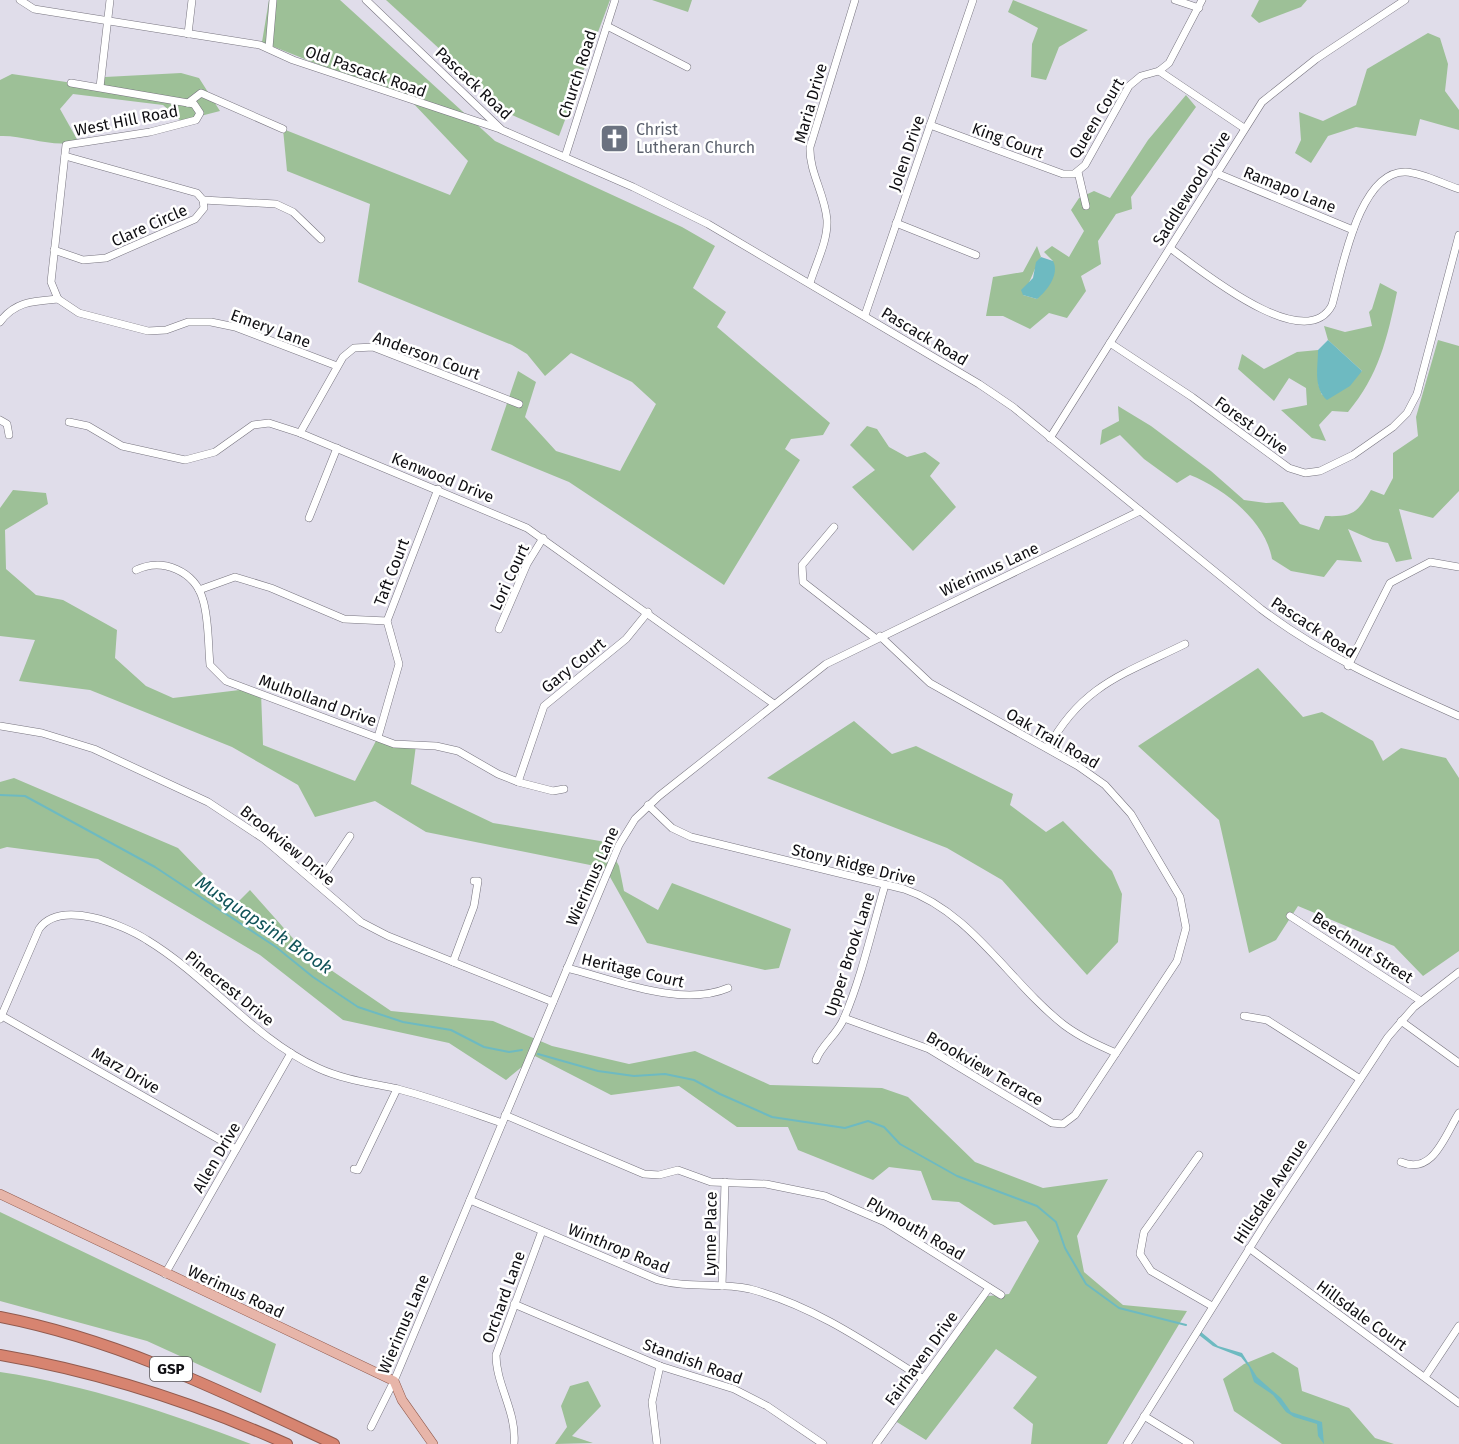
<svg xmlns="http://www.w3.org/2000/svg" width="1459" height="1444" font-family="'Fira Sans',sans-serif">
<rect width="100%" height="100%" fill="#e0ddea"/>
<g fill="#9dc097">
<path d="M 269,0 L 340,0 L 495,141 L 682,227 L 715,246 L 693,288 L 726,312 L 717,327 L 830,423 L 823,435 L 791,439 L 785,449 L 800,460 L 724,585 L 569,482 L 491,450 L 518,371 L 536,382 L 525,417 L 556,451 L 620,471 L 656,404 L 632,382 L 571,353 L 545,376 L 527,354 L 512,345 L 358,282 L 370,204 L 287,171 L 283,129 L 450,195 L 468,161 L 412,102 L 262,42 Z"/>
<path d="M 386,0 L 610,0 L 559,136 L 512,115 Z"/>
<path d="M 652,0 L 692,0 L 688,12 Z"/>
<path d="M 1013,0 L 1088,30 L 1059,47 L 1046,80 L 1031,77 L 1032,44 L 1038,28 L 1008,12 Z"/>
<path d="M 1259,0 L 1307,0 L 1301,7 L 1259,23 L 1251,16 Z"/>
<path d="M 1428,33 L 1440,38 L 1448,64 L 1445,91 L 1459,110 L 1459,130 L 1420,119 L 1416,136 L 1356,127 L 1328,136 L 1311,163 L 1295,153 L 1301,140 L 1299,112 L 1323,121 L 1356,105 L 1367,69 Z"/>
<path d="M 181,73 L 199,78 L 220,111 L 181,121 L 163,105 L 73,94 L 60,109 L 78,141 C 54,149 26,135 0,136 L 0,80 L 12,74 L 100,87 L 105,77 Z"/>
<path d="M 1186,95 L 1196,107 L 1131,197 L 1132,209 L 1116,214 L 1098,241 L 1101,264 L 1081,276 L 1086,291 L 1067,318 L 1049,313 L 1030,329 L 1003,316 L 986,316 L 993,277 L 1023,272 L 1037,246 L 1041,257 C 1038,260 1028,287 1023,295 L 1037,299 L 1053,261 L 1044,252 L 1052,246 L 1069,257 L 1084,231 L 1071,210 L 1079,198 L 1094,191 L 1110,198 L 1148,140 Z"/>
<path d="M 1380,283 L 1397,292 C 1387,339 1379,375 1348,412 L 1332,411 L 1319,425 L 1326,441 L 1312,438 L 1281,410 L 1307,405 L 1306,388 L 1289,378 L 1274,401 L 1238,369 L 1242,354 L 1264,369 L 1297,352 L 1318,350 L 1318,383 L 1322,395 L 1362,371 L 1328,340 L 1324,326 L 1345,332 L 1372,326 L 1369,312 L 1372,309 Z"/>
<path d="M 1438,340 L 1459,346 L 1459,491 L 1433,518 L 1399,509 L 1412,559 L 1396,562 L 1388,543 L 1373,540 L 1348,529 L 1362,562 L 1337,560 L 1324,577 L 1291,571 L 1272,559 C 1266,522 1224,488 1190,475 L 1177,483 L 1144,459 L 1120,435 L 1100,445 L 1102,430 L 1119,421 L 1118,406 L 1151,426 L 1211,471 L 1244,500 L 1266,503 L 1283,502 L 1300,524 L 1319,530 L 1325,516 C 1353,517 1357,513 1371,490 L 1384,495 L 1393,478 L 1393,453 L 1418,436 L 1416,417 Z"/>
<path d="M 867,426 L 877,429 L 889,447 L 907,457 L 925,452 L 940,463 L 930,476 L 956,507 L 913,551 L 852,487 L 875,470 L 850,445 Z"/>
<path d="M 13,490 L 46,493 L 48,504 L 5,530 L 6,569 L 36,595 L 63,600 L 117,630 L 115,658 L 146,686 L 173,698 L 248,689 L 261,693 L 263,745 L 355,781 L 378,737 L 394,743 L 416,745 L 411,784 L 493,823 L 606,842 L 619,866 L 624,891 L 658,910 L 672,883 L 791,929 L 779,968 L 765,970 L 647,943 L 605,868 L 426,832 L 375,801 L 315,817 L 298,785 L 232,747 L 90,690 L 19,681 L 35,640 L 0,636 L 0,508 Z"/>
<path d="M 1258,668 L 1303,717 L 1322,712 L 1373,741 L 1383,761 L 1401,748 L 1446,758 L 1459,778 L 1459,951 L 1423,976 L 1394,946 L 1298,906 L 1276,940 L 1249,953 L 1219,820 L 1138,746 Z"/>
<path d="M 854,721 L 892,754 L 916,746 L 1013,794 L 1010,805 L 1046,832 L 1063,821 L 1112,871 L 1122,894 L 1118,942 L 1087,975 L 1002,880 L 947,848 L 767,778 Z"/>
<path d="M 14,778 L 178,848 L 234,906 L 250,890 L 306,953 L 391,1011 L 493,1021 L 552,1046 L 629,1064 L 695,1051 L 770,1085 L 882,1088 L 908,1097 L 975,1162 L 1043,1188 L 1108,1179 L 1077,1236 L 1084,1272 L 1123,1305 L 1187,1311 L 1107,1444 L 1031,1444 L 1033,1424 L 1013,1408 L 1037,1377 L 996,1349 L 926,1440 L 892,1419 L 978,1297 L 1009,1294 L 1039,1241 L 1026,1221 L 994,1225 L 959,1202 L 932,1200 L 921,1171 L 889,1167 L 873,1180 L 798,1150 L 788,1127 L 737,1127 L 679,1086 L 611,1095 L 535,1056 L 506,1080 L 449,1043 L 343,1020 L 260,955 L 98,859 L 7,847 L 0,849 L 0,782 Z"/>
<path d="M 0,1212 L 276,1344 L 261,1393 L 147,1341 L 0,1301 Z"/>
<path d="M 1273,1352 L 1298,1368 L 1302,1391 L 1349,1408 L 1375,1438 L 1394,1444 L 1282,1444 L 1234,1411 L 1223,1379 L 1244,1364 Z"/>
<path d="M 0,1372 C 87,1385 169,1413 251,1444 L 0,1444 Z"/>
<path d="M 588,1381 L 601,1406 L 572,1436 L 593,1443 L 555,1444 L 567,1427 L 561,1406 L 570,1386 Z"/>
</g>
<g fill="#6ebac1">
<path d="M 1041,257 L 1053,261 C 1060,274 1047,291 1037,299 L 1023,295 L 1021,290 L 1033,278 L 1036,262 Z"/>
<path d="M 1328,340 L 1362,371 L 1350,386 L 1327,400 C 1313,388 1318,367 1318,350 Z"/>
<path d="M 1201,1332 L 1218,1346 L 1242,1353 L 1257,1377 L 1281,1398 L 1291,1412 L 1322,1422 L 1324,1444 L 1318,1436 L 1317,1424 L 1294,1417 L 1286,1412 L 1273,1395 L 1254,1382 L 1249,1367 L 1241,1357 L 1213,1346 L 1199,1335 Z"/>
</g>
<g fill="none" stroke-linecap="round" stroke-linejoin="round">
<g stroke="#6ebac1" stroke-width="2">
<path d="M 0,795 L 25,796 L 155,867 L 276,947 L 313,977 L 358,1007 L 403,1022 L 451,1030 L 484,1047 L 509,1052 L 522,1050"/>
<path d="M 538,1054 L 598,1071 L 634,1076 L 665,1074 L 694,1080 L 720,1094 L 772,1117 L 845,1128 L 868,1121 L 884,1127 L 900,1144 L 957,1176 L 1037,1206 L 1056,1222 L 1065,1248 L 1086,1284 L 1119,1308 L 1186,1325"/>
</g>
<defs>
<g id="minor">
<path d="M 20,0 L 34,9 L 260,45 L 293,60 L 500,129"/>
<path d="M 366,0 L 502,130 L 633,187 L 708,224 L 979,384 L 1013,407 L 1261,609 C 1322,655 1389,685 1459,716"/>
<path d="M 1175,0 L 1199,8"/>
<path d="M 607,26 L 687,67"/>
<path d="M 188,34 L 192,0"/>
<path d="M 269,48 L 273,0"/>
<path d="M 1159,71 L 1244,128"/>
<path d="M 71,83 L 194,104 L 200,113 L 196,120 L 150,132 L 66,145 L 51,282 L 58,299 L 79,313 L 148,331 L 166,330 L 188,322 L 211,322 L 235,327 L 337,366"/>
<path d="M 100,87 L 110,0"/>
<path d="M 188,103 L 201,93 L 283,129"/>
<path d="M 930,125 L 1063,174 L 1074,174 L 1085,165 L 1129,86 L 1141,76 L 1159,71 L 1169,63 L 1202,0"/>
<path d="M 565,157 L 615,0"/>
<path d="M 1078,172 L 1086,206"/>
<path d="M 1216,173 L 1353,230"/>
<path d="M 203,200 L 276,204 L 293,212 L 321,239"/>
<path d="M 896,223 L 976,255"/>
<path d="M 1170,248 C 1198,268 1305,357 1332,305 C 1342,270 1359,170 1406,172 C 1423,173 1443,184 1459,189"/>
<path d="M 54,250 L 83,260 L 106,258 L 195,219 L 204,208 L 203,200 L 197,193 L 65,156"/>
<path d="M 810,283 C 816,263 828,241 827,220 C 825,194 809,172 810,147 L 855,0"/>
<path d="M 865,315 L 973,0"/>
<path d="M 0,322 C 15,301 35,301 58,299"/>
<path d="M 1110,343 L 1192,397 L 1289,468 L 1305,473 L 1320,471 L 1353,455 L 1393,427 L 1407,413 L 1417,394 L 1459,235"/>
<path d="M 0,420 L 7,424 L 9,435"/>
<path d="M 69,422 L 88,426 L 122,446 L 185,460 L 215,452 L 253,425 L 269,423 L 300,433 L 527,528 L 774,704"/>
<path d="M 300,433 L 343,357 L 354,348 L 373,347 L 519,404"/>
<path d="M 1050,438 L 1262,102 L 1316,59 L 1405,0"/>
<path d="M 309,518 L 337,448"/>
<path d="M 834,527 L 802,565 L 803,582 L 875,638"/>
<path d="M 136,570 C 162,557 195,571 203,600 C 209,620 208,644 210,665 L 226,681 L 394,744 L 436,746 L 458,751 L 498,774 L 518,782 L 553,791 L 564,789"/>
<path d="M 199,590 L 235,577 L 271,588 L 344,619 L 387,621"/>
<path d="M 499,629 L 527,564 L 543,538"/>
<path d="M 1348,666 L 1390,583 L 1430,562 L 1459,567"/>
<path d="M 0,726 L 42,733 L 94,749 L 208,802 L 264,839 L 361,922 L 388,936 L 553,1002"/>
<path d="M 378,737 L 399,664 L 387,621 L 438,489"/>
<path d="M 1048,748 C 1082,685 1124,674 1185,644"/>
<path d="M 518,782 L 544,706 L 626,639 L 648,612"/>
<path d="M 648,805 L 672,828 L 691,837 L 904,889 C 972,912 1009,982 1064,1025 C 1080,1037 1098,1045 1116,1053"/>
<path d="M 318,884 L 350,836"/>
<path d="M 1290,916 L 1421,1001"/>
<path d="M 453,962 L 474,906 L 478,881 L 474,881"/>
<path d="M 567,968 C 615,980 681,1008 728,988"/>
<path d="M 2,1016 L 236,1149"/>
<path d="M 1244,1016 L 1267,1020 L 1360,1079"/>
<path d="M 844,1018 L 929,1049 L 1052,1123 L 1063,1124 L 1075,1115 L 1177,961 L 1186,928 L 1180,897 L 1131,814 L 1105,785 L 1078,766 L 930,683 L 880,636"/>
<path d="M 0,1019 L 39,929 C 60,899 122,924 147,940 C 208,977 253,1038 318,1068 C 344,1080 371,1083 398,1089 C 433,1098 467,1111 502,1123"/>
<path d="M 1401,1021 L 1459,1063"/>
<path d="M 816,1060 C 822,1044 838,1034 844,1018 C 862,976 872,929 885,885"/>
<path d="M 505,1115 L 644,1174 L 659,1175 L 678,1170 L 711,1182 L 766,1184 L 825,1196 L 885,1222 L 1001,1295"/>
<path d="M 1199,1155 L 1144,1232 L 1140,1254 L 1151,1271 L 1212,1306"/>
<path d="M 1401,1162 C 1433,1176 1445,1135 1459,1113"/>
<path d="M 354,1169 L 358,1170 L 397,1089"/>
<path d="M 470,1200 L 658,1280 C 689,1289 719,1282 750,1289 C 814,1306 867,1343 922,1378"/>
<path d="M 1249,1248 L 1459,1403"/>
<path d="M 165,1274 L 291,1053"/>
<path d="M 722,1286 L 725,1182"/>
<path d="M 514,1304 L 660,1366 L 734,1389 L 767,1406 L 823,1444"/>
<path d="M 1425,1377 L 1459,1326"/>
<path d="M 1144,1416 L 1190,1444"/>
<path d="M 371,1427 L 394,1381 L 619,845 L 635,819 L 659,796 L 826,664 L 1140,511"/>
<path d="M 514,1444 C 517,1412 496,1385 496,1355 L 542,1231"/>
<path d="M 657,1444 L 652,1402 L 660,1366"/>
<path d="M 876,1444 L 989,1288"/>
<path d="M 1127,1444 L 1266,1222 L 1388,1037 L 1414,1007 L 1459,972"/>
</g>
<path id="major" d="M 0,1194 L 394,1381 L 402,1400 L 433,1444"/>
<g id="highway">
<path d="M 0,1317 C 119,1340 225,1393 334,1444"/>
<path d="M 0,1355 C 99,1372 195,1403 287,1444"/>
</g>
</defs>
<use href="#minor" stroke="#77747f" stroke-width="8"/>
<use href="#major" stroke="#915b4f" stroke-width="10"/>
<use href="#highway" stroke="#915b4f" stroke-width="12"/>
<use href="#minor" stroke="#fff" stroke-width="7"/>
<use href="#major" stroke="#e7b5a9" stroke-width="9"/>
<use href="#highway" stroke="#d78470" stroke-width="10"/>
</g>
<defs>
<symbol id="church-square" viewBox="-11 -11 22 22"><rect x="-9" y="-9" width="18" height="18" rx="4" fill="#6b7280" stroke="#fff"/><path d="M-1.2-6h2.4v3.5h3.3v2.4h-3.3V6h-2.4V-.1h-3.3v-2.4h3.3Z" fill="#fff"/></symbol>
</defs>
<g fill-rule="evenodd">
<use href="#church-square" x="598" y="122" width="33" height="33"/>
</g>
<g text-anchor="middle" stroke-width="5" stroke-linejoin="round" paint-order="stroke">
<rect fill="#fff" stroke="#575659" stroke-width="1.5" x="150" y="1357" width="42" height="24" rx="4.5"/>
<g font-size="15" font-weight="bold" fill="#0f0e12">
<text x="171" y="1374">GSP</text>
</g>
<g font-size="16" fill="#0f0e12" stroke="#fff">
<text transform="translate(366 71) rotate(19)" y="6">Old Pascack Road</text>
<text transform="translate(577 74) rotate(-72)" y="6">Church Road</text>
<text transform="translate(474 83) rotate(43)" y="6">Pascack Road</text>
<text transform="translate(810 103) rotate(-74)" y="6">Maria Drive</text>
<text transform="translate(1096 118) rotate(-59)" y="6">Queen Court</text>
<text transform="translate(126 120) rotate(-11)" y="6">West Hill Road</text>
<text transform="translate(1008 140) rotate(20)" y="6">King Court</text>
<text transform="translate(906 153) rotate(-71)" y="6">Jolen Drive</text>
<text transform="translate(1191 188) rotate(-58)" y="6">Saddlewood Drive</text>
<text transform="translate(1290 189) rotate(22)" y="6">Ramapo Lane</text>
<text transform="translate(149 225) rotate(-24)" y="6">Clare Circle</text>
<text transform="translate(271 328) rotate(20)" y="6">Emery Lane</text>
<text transform="translate(925 336) rotate(31)" y="6">Pascack Road</text>
<text transform="translate(427 355) rotate(20)" y="6">Anderson Court</text>
<text transform="translate(1252 425) rotate(36)" y="6">Forest Drive</text>
<text transform="translate(443 477) rotate(22)" y="6">Kenwood Drive</text>
<text transform="translate(989 569) rotate(-25)" y="6">Wierimus Lane</text>
<text transform="translate(391 572) rotate(-69)" y="6">Taft Court</text>
<text transform="translate(509 577) rotate(-65)" y="6">Lori Court</text>
<text transform="translate(1314 627) rotate(33)" y="6">Pascack Road</text>
<text transform="translate(573 665) rotate(-39)" y="6">Gary Court</text>
<text transform="translate(318 700) rotate(20)" y="6">Mulholland Drive</text>
<text transform="translate(1053 738) rotate(30)" y="6">Oak Trail Road</text>
<text transform="translate(288 845) rotate(39)" y="6">Brookview Drive</text>
<text transform="translate(854 864) rotate(14)" y="6">Stony Ridge Drive</text>
<text transform="translate(592 876) rotate(-66)" y="6">Wierimus Lane</text>
<text transform="translate(1363 947) rotate(33)" y="6">Beechnut Street</text>
<text transform="translate(849 954) rotate(-72)" y="6">Upper Brook Lane</text>
<text transform="translate(633 970) rotate(13)" y="6">Heritage Court</text>
<text transform="translate(230 988) rotate(39)" y="6">Pinecrest Drive</text>
<text transform="translate(985 1068) rotate(30)" y="6">Brookview Terrace</text>
<text transform="translate(126 1070) rotate(30)" y="6">Marz Drive</text>
<text transform="translate(216 1157) rotate(-60)" y="6">Allen Drive</text>
<text transform="translate(1270 1191) rotate(-57)" y="6">Hillsdale Avenue</text>
<text transform="translate(916 1228) rotate(30)" y="6">Plymouth Road</text>
<text transform="translate(710 1234) rotate(-89)" y="6">Lynne Place</text>
<text transform="translate(619 1248) rotate(22)" y="6">Winthrop Road</text>
<text transform="translate(236 1291) rotate(25)" y="6">Werimus Road</text>
<text transform="translate(503 1297) rotate(-70)" y="6">Orchard Lane</text>
<text transform="translate(1362 1315) rotate(36)" y="6">Hillsdale Court</text>
<text transform="translate(403 1324) rotate(-67)" y="6">Wierimus Lane</text>
<text transform="translate(921 1358) rotate(-54)" y="6">Fairhaven Drive</text>
<text transform="translate(693 1361) rotate(20)" y="6">Standish Road</text>
</g>
<g font-size="16" fill="#5b616d" stroke="#fff" text-anchor="start">
<text x="636" y="135">Christ<tspan x="636" dy="18">Lutheran Church</tspan></text>
</g>
<g font-size="18" font-style="italic" fill="#105359" stroke="#fff">
<text transform="translate(264 925) rotate(34)" y="6">Musquapsink Brook</text>
</g>
</g>
</svg>
